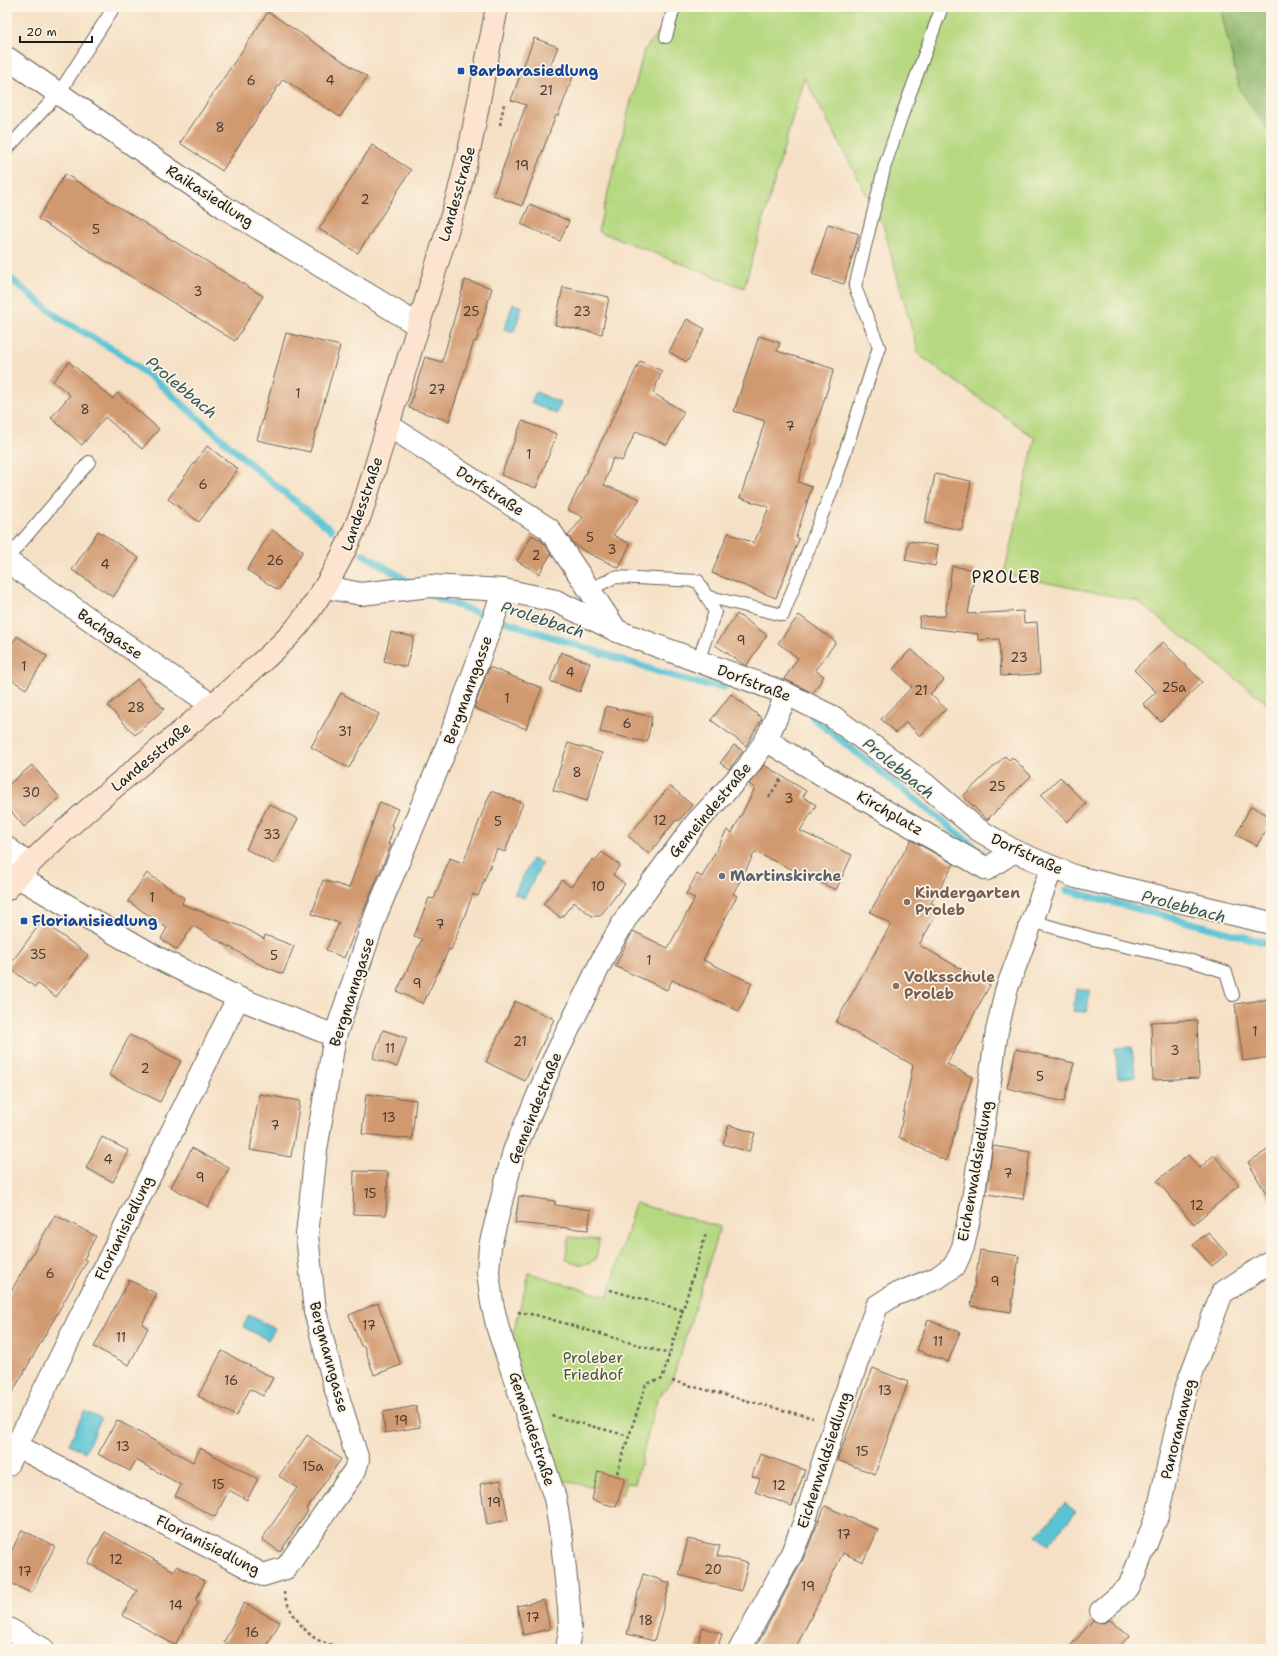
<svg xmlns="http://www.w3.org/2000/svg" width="1278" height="1656" font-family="'Shantell Sans',sans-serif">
<rect width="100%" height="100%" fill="#fcf5e5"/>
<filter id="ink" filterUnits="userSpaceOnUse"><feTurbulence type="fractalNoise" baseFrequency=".025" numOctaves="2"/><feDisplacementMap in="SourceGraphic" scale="8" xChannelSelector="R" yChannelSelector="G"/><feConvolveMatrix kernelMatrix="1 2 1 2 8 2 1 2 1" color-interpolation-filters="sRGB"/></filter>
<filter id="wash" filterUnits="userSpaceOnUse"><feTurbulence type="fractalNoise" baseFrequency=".012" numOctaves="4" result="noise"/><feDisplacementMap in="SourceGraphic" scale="16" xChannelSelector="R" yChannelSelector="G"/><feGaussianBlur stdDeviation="0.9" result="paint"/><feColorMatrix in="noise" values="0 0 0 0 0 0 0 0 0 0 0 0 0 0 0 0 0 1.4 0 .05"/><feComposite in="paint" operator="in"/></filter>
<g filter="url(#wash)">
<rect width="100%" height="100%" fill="#f5e0c5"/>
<g fill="#b5d880" stroke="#687a4e">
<path d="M 679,7 L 1220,7 L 1240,90 L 1271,134 L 1271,706 L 1137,601 L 1004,574 L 1035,438 L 919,355 L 883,225 L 804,77 L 744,288 L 598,231 L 644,50 Z"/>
<path d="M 635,1203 L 720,1227 L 672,1381 L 657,1399 L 635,1484 L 626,1483 L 622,1495 L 595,1487 L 558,1480 L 510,1346 L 529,1273 L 608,1297 Z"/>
<path d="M 569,1237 L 599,1240 L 596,1259 C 585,1266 577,1266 565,1259 Z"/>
</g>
<path fill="#90b86e" stroke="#566a45" d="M 1220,7 L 1271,7 L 1271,134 L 1240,90 Z"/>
<g fill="#5ac3d5" stroke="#3b7078">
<path d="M 513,304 L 522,307 L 514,332 L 504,329 Z"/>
<path d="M 536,392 L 561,403 L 556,414 L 531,402 Z"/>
<path d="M 532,859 L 542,863 L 524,898 L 514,894 Z"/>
<path d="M 1076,988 L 1090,990 L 1087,1012 L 1073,1011 Z"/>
<path d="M 1132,1047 L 1135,1077 L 1118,1078 L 1115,1048 Z"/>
<path d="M 249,1315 L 275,1329 L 268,1340 L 243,1327 Z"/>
<path d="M 84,1411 L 101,1419 L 85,1452 L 69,1444 Z"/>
<path d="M 1065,1503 L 1076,1512 L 1048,1545 L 1037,1535 Z"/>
</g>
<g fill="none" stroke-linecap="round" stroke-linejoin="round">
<g stroke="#5ac3d5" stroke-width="7">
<path d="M 7,276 L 59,318 L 116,351 L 157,382 L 264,476 L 331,530"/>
<path d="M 363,554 L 411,583"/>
<path d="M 429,593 L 440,600 L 659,672 L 701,684 L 724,687"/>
<path d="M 812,717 L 981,852"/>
<path d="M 1066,890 L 1271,944"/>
</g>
</g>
<g id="blocks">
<g fill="#d1996f">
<path d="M 268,12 L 367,77 L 340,117 L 283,79 L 222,171 L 180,143 Z"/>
<path d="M 534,38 L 558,47 L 550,66 L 574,74 L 558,116 L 556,115 L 522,206 L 493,195 L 526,105 L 511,100 Z"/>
<path d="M 372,145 L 411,170 L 358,253 L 319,229 Z"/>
<path d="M 65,174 L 263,296 L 235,341 L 38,219 Z"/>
<path d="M 530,204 L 569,221 L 560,241 L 521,224 Z"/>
<path d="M 828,224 L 859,234 L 844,284 L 812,274 Z"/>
<path d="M 465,280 L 492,288 L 476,342 L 474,341 L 449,421 L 409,408 L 425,357 L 442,362 Z"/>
<path d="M 563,287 L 609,297 L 602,334 L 555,325 Z"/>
<path d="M 687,319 L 705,329 L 687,362 L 669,352 Z"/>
<path d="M 286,333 L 340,346 L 310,452 L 257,440 Z"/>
<path d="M 759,336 L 780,343 L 777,351 L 834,369 L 798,482 L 812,487 L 796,537 L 799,539 L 776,598 L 712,573 L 728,533 L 754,543 L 769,507 L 740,498 L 765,421 L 734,411 Z"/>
<path d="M 640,361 L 662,371 L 653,393 L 684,412 L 667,445 L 636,431 L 622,461 L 613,458 L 604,485 L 640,499 L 613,535 L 630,544 L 619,568 L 584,551 L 572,542 L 568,536 L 583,517 L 568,510 Z"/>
<path d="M 69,362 L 113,399 L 117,393 L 159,429 L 142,449 L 105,417 L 82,445 L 51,418 L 70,395 L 53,381 Z"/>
<path d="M 522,421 L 557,434 L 536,488 L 501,475 Z"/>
<path d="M 207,446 L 238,469 L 199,522 L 168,499 Z"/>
<path d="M 935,474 L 971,481 L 962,530 L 925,523 Z"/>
<path d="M 272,530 L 303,551 L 278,590 L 247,570 Z"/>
<path d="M 98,531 L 139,558 L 113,597 L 72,570 Z"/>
<path d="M 532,535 L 542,541 L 551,554 L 539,574 L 517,561 Z"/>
<path d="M 909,541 L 938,546 L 935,566 L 905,560 Z"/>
<path d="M 952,566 L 975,570 L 968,614 L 1023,611 L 1024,623 L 1037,622 L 1040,674 L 1001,676 L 999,639 L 978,640 L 978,634 L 919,627 L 920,617 L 945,616 Z"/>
<path d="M 737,614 L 767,635 L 746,666 L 715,645 Z"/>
<path d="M 799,615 L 836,642 L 815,670 L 824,676 L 813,693 L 784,679 L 798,658 L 778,643 Z"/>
<path d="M 391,632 L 414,637 L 406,667 L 384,661 Z"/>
<path d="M 17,636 L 47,656 L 26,689 L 7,677 L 7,652 Z"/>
<path d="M 1163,642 L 1202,682 L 1161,722 L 1143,704 L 1156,692 L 1134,670 Z"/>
<path d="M 911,649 L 944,680 L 930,694 L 946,709 L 920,736 L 906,722 L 896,733 L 881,719 L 912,687 L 893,669 Z"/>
<path d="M 561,652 L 590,663 L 580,692 L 550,681 Z"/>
<path d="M 489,667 L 542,688 L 526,729 L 474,708 Z"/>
<path d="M 137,679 L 164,709 L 135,735 L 108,706 Z"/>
<path d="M 341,693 L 379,714 L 349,768 L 311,747 Z"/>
<path d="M 731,694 L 762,718 L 746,746 L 711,720 Z"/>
<path d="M 606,706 L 652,717 L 647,742 L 600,732 Z"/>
<path d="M 568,743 L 602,753 L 587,801 L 553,790 Z"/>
<path d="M 734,745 L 743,751 L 729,769 L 720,763 Z"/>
<path d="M 1005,756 L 1009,760 L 1012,757 L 1031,776 L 987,820 L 963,796 Z"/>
<path d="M 32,765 L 60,798 L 24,827 L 7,806 L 7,786 Z"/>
<path d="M 764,765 L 806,791 L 803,797 L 816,805 L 800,831 L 852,855 L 836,890 L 755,852 L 733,894 L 737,896 L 703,960 L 752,983 L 739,1011 L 672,980 L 667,990 L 615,966 L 633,931 L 668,948 L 695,898 L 686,894 L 697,874 L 702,877 L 727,830 L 732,833 L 755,788 L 749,784 Z"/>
<path d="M 1060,777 L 1086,804 L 1067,822 L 1041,795 Z"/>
<path d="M 670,786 L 692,805 L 679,821 L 676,820 L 649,854 L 628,836 Z"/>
<path d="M 491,791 L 523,803 L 505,852 L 497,849 L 478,896 L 473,894 L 451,950 L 449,949 L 423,1004 L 397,991 L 422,939 L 414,936 L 429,898 L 434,899 L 450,858 L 463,863 Z"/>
<path d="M 380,802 L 398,809 L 391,825 L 394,827 L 388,844 L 391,845 L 344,958 L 326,950 L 339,923 L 312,914 L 323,880 L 349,888 Z"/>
<path d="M 269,804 L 298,819 L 274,864 L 246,849 Z"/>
<path d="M 1251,806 L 1271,817 L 1271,821 L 1257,846 L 1236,835 Z"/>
<path d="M 911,840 L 954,864 L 931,903 L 940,908 L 919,945 L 990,985 L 947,1064 L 972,1077 L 946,1161 L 899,1137 L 913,1065 L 836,1022 L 891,924 L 870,912 Z"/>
<path d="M 602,852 L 620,865 L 613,875 L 625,884 L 600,916 L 592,916 L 574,902 L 561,918 L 543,904 L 562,880 L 571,887 L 593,859 L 595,861 Z"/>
<path d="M 147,873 L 184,898 L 182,904 L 245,928 L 264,939 L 265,935 L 294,946 L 283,974 L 261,965 L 193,926 L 177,950 L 161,939 L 167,928 L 128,901 Z"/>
<path d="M 42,921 L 88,955 L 56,997 L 37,983 L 35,987 L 8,967 Z"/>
<path d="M 1271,999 L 1271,1057 L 1243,1061 L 1235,1004 Z"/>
<path d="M 515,1001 L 554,1019 L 525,1081 L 486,1062 Z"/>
<path d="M 1197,1020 L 1199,1078 L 1153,1080 L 1151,1022 Z"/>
<path d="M 383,1030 L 407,1038 L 397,1067 L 373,1058 Z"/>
<path d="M 130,1035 L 181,1061 L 160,1102 L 109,1075 Z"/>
<path d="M 1016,1049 L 1074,1063 L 1064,1102 L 1007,1088 Z"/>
<path d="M 259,1094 L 300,1101 L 291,1157 L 250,1150 Z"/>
<path d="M 366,1094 L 416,1100 L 412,1139 L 362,1134 Z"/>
<path d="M 729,1125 L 755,1133 L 749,1152 L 723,1144 Z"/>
<path d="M 102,1137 L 129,1151 L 113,1182 L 86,1168 Z"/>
<path d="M 993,1146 L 1030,1152 L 1023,1199 L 986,1194 Z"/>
<path d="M 192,1148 L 229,1168 L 208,1207 L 171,1187 Z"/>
<path d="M 1271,1148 L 1271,1202 L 1248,1162 Z"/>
<path d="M 1188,1155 L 1200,1168 L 1214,1155 L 1239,1185 L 1194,1224 L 1157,1181 Z"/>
<path d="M 354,1171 L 388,1172 L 386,1215 L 353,1214 Z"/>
<path d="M 519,1196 L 555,1201 L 555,1205 L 591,1210 L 588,1230 L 515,1223 Z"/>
<path d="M 55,1215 L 96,1236 L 84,1259 L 87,1261 L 7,1402 L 7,1298 Z"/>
<path d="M 1208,1232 L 1227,1254 L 1212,1266 L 1193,1245 Z"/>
<path d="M 980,1250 L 1019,1256 L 1011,1312 L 971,1306 Z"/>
<path d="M 129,1280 L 157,1294 L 142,1324 L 148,1328 L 129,1365 L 94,1347 Z"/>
<path d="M 378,1303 L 401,1365 L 374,1375 L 364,1346 L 361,1346 L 349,1315 Z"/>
<path d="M 928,1320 L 960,1332 L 948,1362 L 917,1350 Z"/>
<path d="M 222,1351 L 273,1378 L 263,1396 L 250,1389 L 236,1416 L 198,1396 Z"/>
<path d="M 873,1368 L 908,1382 L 875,1474 L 837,1460 Z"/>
<path d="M 416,1406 L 420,1427 L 385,1433 L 383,1412 Z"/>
<path d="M 117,1420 L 193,1462 L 200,1448 L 258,1479 L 247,1500 L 229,1490 L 215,1517 L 175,1496 L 181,1485 L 136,1460 L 130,1471 L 98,1454 Z"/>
<path d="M 307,1435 L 341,1459 L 306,1510 L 308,1511 L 280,1552 L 262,1539 L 297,1488 L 279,1476 Z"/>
<path d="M 760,1454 L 805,1470 L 792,1506 L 755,1492 L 760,1479 L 752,1476 Z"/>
<path d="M 598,1471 L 625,1478 L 616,1507 L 592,1500 Z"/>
<path d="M 501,1480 L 508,1520 L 487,1524 L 480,1484 Z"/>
<path d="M 825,1506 L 878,1530 L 863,1562 L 843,1553 L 795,1649 L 755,1649 L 803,1559 Z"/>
<path d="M 22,1530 L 55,1546 L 31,1593 L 7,1581 L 7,1560 Z"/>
<path d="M 105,1532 L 174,1571 L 177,1566 L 205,1581 L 196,1600 L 199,1602 L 175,1645 L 122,1615 L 137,1591 L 88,1563 Z"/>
<path d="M 688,1539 L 720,1546 L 717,1556 L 748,1563 L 741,1591 L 679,1575 Z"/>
<path d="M 643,1574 L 670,1583 L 654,1641 L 627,1634 Z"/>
<path d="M 544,1600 L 550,1629 L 523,1635 L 517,1606 Z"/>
<path d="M 244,1603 L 280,1622 L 265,1649 L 236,1649 L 224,1642 Z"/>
<path d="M 1093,1620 L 1103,1623 L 1110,1620 L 1129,1636 L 1117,1649 L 1068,1649 Z"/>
<path d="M 703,1627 L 722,1634 L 717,1649 L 696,1649 Z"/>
</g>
</g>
</g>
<g filter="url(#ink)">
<use href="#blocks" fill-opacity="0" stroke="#686157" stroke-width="1"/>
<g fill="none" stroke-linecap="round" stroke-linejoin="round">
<defs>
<g id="service">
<path d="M 666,37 L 674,7"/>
<path d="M 7,149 L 59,93 L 114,7"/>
<path d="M 7,559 L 89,462"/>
<path d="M 589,590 L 615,577 L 698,581 L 715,612 L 698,661"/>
<path d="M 706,596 L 783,615 L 838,474 L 879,347 L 855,287 L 885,165 L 902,115 L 942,7"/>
<path d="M 1032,921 L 1093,939 L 1192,961 L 1226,972 L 1233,995"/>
</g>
<g id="minor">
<path d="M 7,58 L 224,207 L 418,325"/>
<path d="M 388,425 L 549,529 L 616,630"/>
<path d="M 7,561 L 213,706"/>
<path d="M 326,587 L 361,594 L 430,586 L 504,590 L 556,601 L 617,631 L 787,694 L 833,717 L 926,785 L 977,829 L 1014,851 L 1076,877 L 1271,923"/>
<path d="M 766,740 L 829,779 L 987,869 L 1014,851"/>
<path d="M 7,848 L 29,865"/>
<path d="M 238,998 L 335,1036"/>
<path d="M 17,1446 L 263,1575 L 286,1568 L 355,1470 L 358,1460 L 335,1387 L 315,1311 L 307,1235 L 316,1150 L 335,1036 L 377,912 L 447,746 L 504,590"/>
<path d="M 7,1465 L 238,998 L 156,957 L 18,877"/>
<path d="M 1101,1611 L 1129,1587 L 1157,1516 L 1185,1391 L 1222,1293 L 1271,1261"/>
<path d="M 7,1628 L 43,1649"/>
<path d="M 567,1649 L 570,1630 L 569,1608 L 562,1541 L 555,1498 L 498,1329 L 492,1303 L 488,1272 L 490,1246 L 514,1151 L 551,1065 L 605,954 L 628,915 L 696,823 L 747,768 L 766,740 L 787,694"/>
<path d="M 740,1649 L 792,1553 L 804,1523 L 835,1424 L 877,1306 L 894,1295 L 937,1278 L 955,1265 L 963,1247 L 973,1200 L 997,1031 L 1006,991 L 1052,867"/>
</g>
<path id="secondary" d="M 7,889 C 23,869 43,851 62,833 C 119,780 182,733 240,681 C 259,664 280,647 297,627 C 326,591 345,554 362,511 L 458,195 L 471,142 L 497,7"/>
</defs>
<use href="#service" stroke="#686157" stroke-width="14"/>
<use href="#minor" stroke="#686157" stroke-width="24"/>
<use href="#secondary" stroke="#686157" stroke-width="24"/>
<g stroke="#686157" stroke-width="2.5" stroke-dasharray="3 3" stroke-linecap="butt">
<path d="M 500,125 L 504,104"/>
<path d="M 523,620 L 562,632"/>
<path d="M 769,797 L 782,777"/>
<path d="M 610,1290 L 682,1310"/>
<path d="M 518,1312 L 536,1315 L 669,1354"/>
<path d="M 672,1381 L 813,1418"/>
<path d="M 552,1416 L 629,1436"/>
<path d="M 617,1473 L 646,1384 L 662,1379 L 706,1233"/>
<path d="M 284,1592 C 285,1605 302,1629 312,1636 C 320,1643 335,1645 344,1649"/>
</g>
<use href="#service" stroke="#fff" stroke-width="12"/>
<use href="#minor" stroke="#fff" stroke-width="22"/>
<use href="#secondary" stroke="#fde4d0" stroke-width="22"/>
</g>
</g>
<g fill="#1a4fb4" stroke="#fcf5e5" stroke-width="1.5">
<rect x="457" y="67" width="8" height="8" rx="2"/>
<rect x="20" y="917" width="8" height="8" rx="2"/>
</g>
<circle fill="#6b7280" stroke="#fcf5e5" stroke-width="1.5" cx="722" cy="876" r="4"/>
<g fill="#8d6e63" stroke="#fcf5e5" stroke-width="1.5">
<circle cx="907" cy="902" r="4"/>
<circle cx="896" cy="986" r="4"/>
</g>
<g text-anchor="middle" stroke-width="3.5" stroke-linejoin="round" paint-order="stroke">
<g font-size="13" fill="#493b31">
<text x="251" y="85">6</text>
<text x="330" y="85">4</text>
<text x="546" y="95">21</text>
<text x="220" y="132">8</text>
<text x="522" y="170">19</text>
<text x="365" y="204">2</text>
<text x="96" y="234">5</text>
<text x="198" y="296">3</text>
<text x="471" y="316">25</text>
<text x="582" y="316">23</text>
<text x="437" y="394">27</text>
<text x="298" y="398">1</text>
<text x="85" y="414">8</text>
<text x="790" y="431">7</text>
<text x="529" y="459">1</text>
<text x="203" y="489">6</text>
<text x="590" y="542">5</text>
<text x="612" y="554">3</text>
<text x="536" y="560">2</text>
<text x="275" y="565">26</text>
<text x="105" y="569">4</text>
<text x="741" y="645">9</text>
<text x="1019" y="662">23</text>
<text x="24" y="671">1</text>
<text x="570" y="677">4</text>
<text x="1174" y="692">25a</text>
<text x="921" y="695">21</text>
<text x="507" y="703">1</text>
<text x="136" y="712">28</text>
<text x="627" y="728">6</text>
<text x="345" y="736">31</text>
<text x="577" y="777">8</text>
<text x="997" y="791">25</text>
<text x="31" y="797">30</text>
<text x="789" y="803">3</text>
<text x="660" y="825">12</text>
<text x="498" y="826">5</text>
<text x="272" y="839">33</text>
<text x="598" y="891">10</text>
<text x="152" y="902">1</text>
<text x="440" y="929">7</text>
<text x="38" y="959">35</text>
<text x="274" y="960">5</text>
<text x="649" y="965">1</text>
<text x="417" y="988">9</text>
<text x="1255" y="1036">1</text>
<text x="520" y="1046">21</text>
<text x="390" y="1053">11</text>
<text x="1175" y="1055">3</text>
<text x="145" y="1073">2</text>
<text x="1040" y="1081">5</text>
<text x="389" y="1122">13</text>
<text x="275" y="1130">7</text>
<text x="108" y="1164">4</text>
<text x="1008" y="1178">7</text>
<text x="200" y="1182">9</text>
<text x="370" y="1198">15</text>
<text x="1197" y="1210">12</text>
<text x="50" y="1278">6</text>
<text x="995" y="1286">9</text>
<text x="369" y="1330">17</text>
<text x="121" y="1342">11</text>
<text x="938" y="1346">11</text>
<text x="231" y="1385">16</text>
<text x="885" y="1395">13</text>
<text x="401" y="1425">19</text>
<text x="123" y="1451">13</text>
<text x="862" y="1456">15</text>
<text x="313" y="1471">15a</text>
<text x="218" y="1489">15</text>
<text x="779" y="1490">12</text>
<text x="494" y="1507">19</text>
<text x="844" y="1539">17</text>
<text x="116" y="1564">12</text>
<text x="713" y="1574">20</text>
<text x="25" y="1576">17</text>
<text x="808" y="1591">19</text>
<text x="176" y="1610">14</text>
<text x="533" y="1622">17</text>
<text x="646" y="1625">18</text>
<text x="252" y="1637">16</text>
</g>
<g font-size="15" font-weight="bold" fill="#164399" stroke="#fcf5e5" text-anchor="start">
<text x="469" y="76">Barbarasiedlung</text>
<text x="32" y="926">Florianisiedlung</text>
</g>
<g font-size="15" fill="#1c1c1c" stroke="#fcf5e5">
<text transform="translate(457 194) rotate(-74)" y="5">Landesstraße</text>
<text transform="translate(210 196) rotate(33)" y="5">Raikasiedlung</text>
<text transform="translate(490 491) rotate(33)" y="5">Dorfstraße</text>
<text transform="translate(362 504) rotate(-71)" y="5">Landesstraße</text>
<text transform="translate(110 634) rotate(35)" y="5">Bachgasse</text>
<text transform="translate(754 683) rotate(21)" y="5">Dorfstraße</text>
<text transform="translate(468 690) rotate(-70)" y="5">Bergmanngasse</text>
<text transform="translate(151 757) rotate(-40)" y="5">Landesstraße</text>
<text transform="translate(710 810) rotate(-50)" y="5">Gemeindestraße</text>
<text transform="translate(890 813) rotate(30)" y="5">Kirchplatz</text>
<text transform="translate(1027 854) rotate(25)" y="5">Dorfstraße</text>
<text transform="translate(352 992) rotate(-72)" y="5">Bergmanngasse</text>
<text transform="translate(535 1108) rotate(-68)" y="5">Gemeindestraße</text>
<text transform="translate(975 1171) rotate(-80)" y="5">Eichenwaldsiedlung</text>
<text transform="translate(124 1228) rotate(-64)" y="5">Florianisiedlung</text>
<text transform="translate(329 1357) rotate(75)" y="5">Bergmanngasse</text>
<text transform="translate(532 1429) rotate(72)" y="5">Gemeindestraße</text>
<text transform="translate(1178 1429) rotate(-76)" y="5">Panoramaweg</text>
<text transform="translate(824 1460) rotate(-72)" y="5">Eichenwaldsiedlung</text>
<text transform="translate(208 1545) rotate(27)" y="5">Florianisiedlung</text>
</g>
<g font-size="15" font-weight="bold" fill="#5b616d" stroke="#fcf5e5" text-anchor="start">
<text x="730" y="881">Martinskirche</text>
</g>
<g font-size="15" font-weight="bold" fill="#785e54" stroke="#fcf5e5" text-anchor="start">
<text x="915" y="898">Kindergarten<tspan x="915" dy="17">Proleb</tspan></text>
<text x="904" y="982">Volksschule<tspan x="904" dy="17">Proleb</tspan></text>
</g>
<g font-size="15" fill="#4a543a" stroke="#fcf5e5">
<text x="593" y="1363">Proleber<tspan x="593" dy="17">Friedhof</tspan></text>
</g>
<g font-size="16" font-style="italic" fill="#32565d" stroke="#fcf5e5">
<text transform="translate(182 387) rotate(40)" y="6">Prolebbach</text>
<text transform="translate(543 619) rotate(18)" y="6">Prolebbach</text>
<text transform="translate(899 768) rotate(39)" y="6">Prolebbach</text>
<text transform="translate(1184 906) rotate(15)" y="6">Prolebbach</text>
</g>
<g font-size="17" letter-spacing="1" fill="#1c1c1c" stroke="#fcf5e5">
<text x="1006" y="583">PROLEB</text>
</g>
</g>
<rect width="1278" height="1656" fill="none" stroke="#fcf5e5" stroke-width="24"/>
<path d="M20 36v6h72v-6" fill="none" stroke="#1c1c1c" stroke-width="2"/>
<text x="26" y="36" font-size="12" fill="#1c1c1c" stroke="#fcf5e5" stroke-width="3" paint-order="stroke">20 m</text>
</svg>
